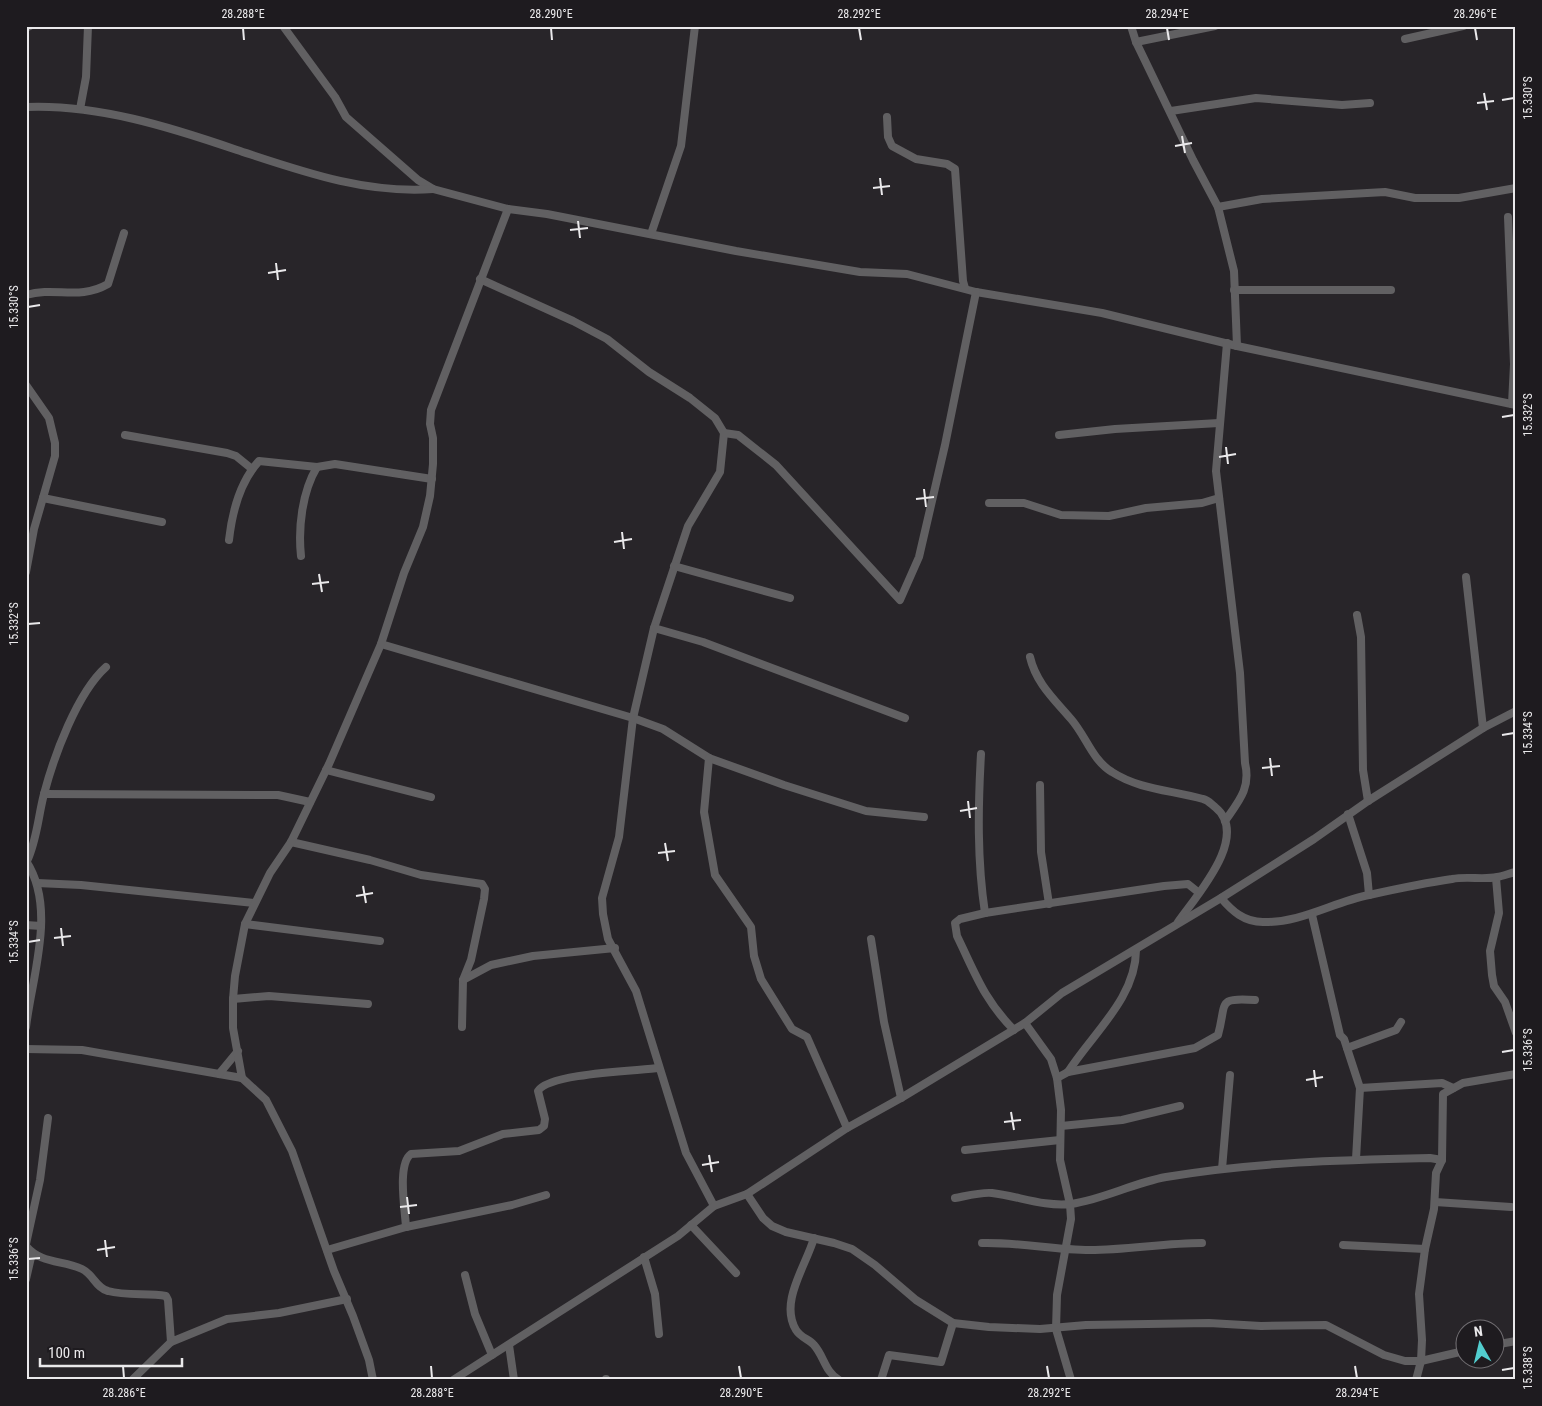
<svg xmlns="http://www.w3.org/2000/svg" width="1542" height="1406" font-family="'Roboto Condensed',sans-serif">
<rect width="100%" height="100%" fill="#282529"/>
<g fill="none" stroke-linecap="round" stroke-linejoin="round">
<g stroke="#616062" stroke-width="8">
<path d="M 283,26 L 335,97 L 346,117 L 418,180 L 433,189 L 508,209 L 547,214 L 736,251 L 860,272 L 907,274 L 976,292 L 1102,313 L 1237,346 L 1516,405"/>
<path d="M 1131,26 L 1136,42 L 1193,160 L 1218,207 L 1234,271 L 1237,346"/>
<path d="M 26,28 L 30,26"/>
<path d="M 1405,39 L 1463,26"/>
<path d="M 1136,42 L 1215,26"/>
<path d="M 26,107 C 97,104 170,127 237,150 C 301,171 364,194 433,189"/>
<path d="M 80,109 L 86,77 L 88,26"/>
<path d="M 1171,111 L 1256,98 L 1342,105 L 1370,103"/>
<path d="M 887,117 L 888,137 L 892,146 L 916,159 L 947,164 L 955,169 L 963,281 L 965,288"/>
<path d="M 1218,207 L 1262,199 L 1385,192 L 1415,198 L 1459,198 L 1516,188"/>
<path d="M 1508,217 L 1514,364 L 1512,404"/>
<path d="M 651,234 L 681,146 L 695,26"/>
<path d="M 480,279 L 573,321 L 607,339 L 649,372 L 690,398 L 715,418 L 724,433 L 720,472 L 688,526 L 654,628 L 633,718 L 619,837 L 602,898 L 603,914 L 608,939 L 636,991 L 686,1153 L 714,1206"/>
<path d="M 1234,290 L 1391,290"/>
<path d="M 26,295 C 56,286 78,301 108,284 L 124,233"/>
<path d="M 26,385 L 49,418 L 55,443 L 55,456 L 34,529 L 26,572"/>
<path d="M 724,433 L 738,435 L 776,465 L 900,600 L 919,557 L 945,445 L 976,292"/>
<path d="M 125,435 L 227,453 L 236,456 L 252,469"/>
<path d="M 1059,435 L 1115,429 L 1219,423"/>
<path d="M 43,498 L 162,522"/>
<path d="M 989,503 L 1024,503 L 1061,515 L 1109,516 L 1146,508 L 1202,503 L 1219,498"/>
<path d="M 229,540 C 232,513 240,482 259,461 L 317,467"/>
<path d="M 301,556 C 298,528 302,492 317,467 L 335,464 L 432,479"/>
<path d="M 674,566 L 790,598"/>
<path d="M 1466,577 L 1483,728"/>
<path d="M 1357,615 L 1361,637 L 1363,770 L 1368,801"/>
<path d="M 654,628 L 703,642 L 905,718"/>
<path d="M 381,644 L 633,718 L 663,729 L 709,758 L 784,785 L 866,811 L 924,817"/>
<path d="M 1030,657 C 1036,683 1054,699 1071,719 C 1086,736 1092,760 1112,772 C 1140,790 1172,790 1203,799 C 1208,800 1211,804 1215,807 C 1251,836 1196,896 1178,922"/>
<path d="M 981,754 C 978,807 977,860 985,913"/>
<path d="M 709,758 L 704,812 L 715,875 L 751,927 L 754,956 L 761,979 L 792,1029 L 807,1037 L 847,1128"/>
<path d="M 326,770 L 431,797"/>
<path d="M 1040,785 L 1041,852 L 1049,904"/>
<path d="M 44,794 L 278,795 L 310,802"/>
<path d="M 1348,814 L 1367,873 L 1369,895"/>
<path d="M 1225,821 C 1239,801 1251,788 1245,763 L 1240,673 L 1216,471 L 1227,343"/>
<path d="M 291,842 L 370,860 L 421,875 L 482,884 L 485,889 L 484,899 L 471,960 L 463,980 L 462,1027"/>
<path d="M 26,861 C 57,908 32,976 26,1027"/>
<path d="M 27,861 C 37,840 38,817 44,794 C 54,756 77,693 106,667"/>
<path d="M 1496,878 L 1499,913 L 1490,951 L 1492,975 L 1494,986 L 1505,1002 L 1516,1033"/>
<path d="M 37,883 L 81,885 L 254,903"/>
<path d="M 1221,898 C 1232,911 1244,922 1263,922 C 1301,923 1333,902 1369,895 C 1396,889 1424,883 1452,879 C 1467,876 1483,880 1497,877 C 1504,876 1510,873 1516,872"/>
<path d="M 1312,915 L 1340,1035 L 1344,1039 L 1360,1088 L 1356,1159"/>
<path d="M 245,924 L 380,941"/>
<path d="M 26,925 L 41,926"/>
<path d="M 871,939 L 884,1022 L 901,1098"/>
<path d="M 463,980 L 491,965 L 533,956 L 615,948"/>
<path d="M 233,999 L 269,996 L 368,1004"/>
<path d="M 1025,1023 L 1051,1059 L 1057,1078 L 1061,1110 L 1060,1160 L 1070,1204 L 1071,1219 L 1057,1295 L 1056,1329 L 1071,1380"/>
<path d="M 1014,1030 C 984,1000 975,973 957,936 L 955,923 L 960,919 L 985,913 L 1164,886 L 1188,884 L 1198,892"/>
<path d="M 1347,1048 L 1396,1030 L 1401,1022"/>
<path d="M 26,1049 L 82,1050 L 242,1078 L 266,1100 L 292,1151 L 334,1271 L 353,1316 L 369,1360 L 373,1380"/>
<path d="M 1068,1072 L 1195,1048 L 1218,1035 C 1227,1003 1216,997 1255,1000"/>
<path d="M 219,1074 L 238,1051"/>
<path d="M 242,1078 L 233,1028 L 233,999 L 235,976 L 245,924 L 270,873 L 291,842 L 329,764 L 381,644 L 404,573 L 423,527 L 430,496 L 433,464 L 433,438 L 430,424 L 431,410 L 508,209"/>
<path d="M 1057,1078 L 1068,1072 C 1092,1034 1136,998 1136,950"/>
<path d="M 1360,1088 L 1442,1083 L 1453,1088"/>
<path d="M 1061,1126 L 1122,1120 L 1180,1106"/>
<path d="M 965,1150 L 1060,1140"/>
<path d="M 1222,1169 L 1230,1075"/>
<path d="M 747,1194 L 763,1218 L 772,1226 L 786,1232 L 834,1243 L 852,1249 L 875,1265 L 916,1300 L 953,1323 L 989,1327 L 1040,1329 L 1086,1325 L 1209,1323 L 1261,1326 L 1326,1325 L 1384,1355 L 1405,1361 L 1421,1361 L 1464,1351"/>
<path d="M 955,1198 C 966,1196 981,1192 992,1193 C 1018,1196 1044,1207 1071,1204 C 1104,1199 1133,1183 1166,1177 C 1254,1162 1342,1160 1430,1158 L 1442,1160"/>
<path d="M 1435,1202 L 1511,1207"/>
<path d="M 691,1225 L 736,1273"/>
<path d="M 406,1227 C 405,1210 397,1164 411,1154 L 459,1151 L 503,1134 L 539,1130 L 544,1126 L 545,1119 L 538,1091 C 549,1073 636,1071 659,1068"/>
<path d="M 814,1238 C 806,1266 779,1302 796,1330 C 801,1338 809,1339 814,1345 C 824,1356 825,1372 839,1380"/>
<path d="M 982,1243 C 1019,1242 1054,1250 1090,1250 C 1127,1250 1165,1243 1202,1243"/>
<path d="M 26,1244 L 40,1180 L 48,1118"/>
<path d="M 1343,1245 L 1425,1249"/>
<path d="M 26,1246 C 41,1264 63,1260 82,1269 C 93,1274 96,1288 108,1291 C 126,1296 147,1293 166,1296 L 168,1300 L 171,1342 L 227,1319 L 279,1313 L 347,1299"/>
<path d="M 327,1250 L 406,1227 L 512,1205 L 546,1195"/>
<path d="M 644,1257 L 655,1294 L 659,1334"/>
<path d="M 465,1275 L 475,1314 L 492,1355"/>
<path d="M 26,1279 L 32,1253"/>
<path d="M 509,1345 L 514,1380"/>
<path d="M 1494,1345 L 1516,1341"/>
<path d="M 132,1380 L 171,1342"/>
<path d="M 453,1380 L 678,1236 L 714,1206 L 747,1194 L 847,1128 L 901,1098 L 1025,1023 L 1062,993 L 1221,898 L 1314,839 L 1368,801 L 1483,728 L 1516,711"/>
<path d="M 606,1380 L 606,1379"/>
<path d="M 881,1380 L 889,1355 L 941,1362 L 953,1323"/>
<path d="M 1416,1380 L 1421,1361 L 1422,1340 L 1419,1294 L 1425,1249 L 1434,1209 L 1436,1173 L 1442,1160 L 1443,1094 L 1463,1083 L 1516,1074"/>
</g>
</g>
<path fill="none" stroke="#eae9eb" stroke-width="2" d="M 243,28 L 244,40M 551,28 L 552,40M 859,28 L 861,40M 1167,28 L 1169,40M 1475,28 L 1477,40M 1484,93 L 1487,110M 1502,100 L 1514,98M 1477,103 L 1494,101M 1182,136 L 1185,153M 1175,146 L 1192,143M 880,178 L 882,195M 873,188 L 890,186M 578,221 L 580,238M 570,230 L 588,228M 276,263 L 278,280M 268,273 L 286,270M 28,307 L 40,305M 1502,417 L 1514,415M 1226,447 L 1228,464M 1219,457 L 1236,454M 924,489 L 926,507M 916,499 L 934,497M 622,532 L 624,549M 614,542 L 632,539M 319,574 L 322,592M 312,584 L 329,582M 28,624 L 40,623M 1502,735 L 1514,733M 1270,758 L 1272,776M 1262,768 L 1280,766M 968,801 L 970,818M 960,811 L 977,808M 665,843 L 668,861M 658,853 L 675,851M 363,886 L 366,903M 356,896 L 373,893M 61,928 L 63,946M 54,938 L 71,936M 28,942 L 40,940M 1502,1052 L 1514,1050M 1314,1070 L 1316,1087M 1306,1080 L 1323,1077M 1011,1112 L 1014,1130M 1004,1122 L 1021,1120M 709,1155 L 712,1172M 702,1165 L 719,1162M 407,1197 L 409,1214M 400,1207 L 417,1205M 105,1240 L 107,1257M 97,1250 L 115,1247M 28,1259 L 40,1258M 123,1366 L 124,1378M 431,1366 L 432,1378M 739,1366 L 741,1378M 1047,1366 L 1049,1378M 1355,1366 L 1357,1378M 1502,1370 L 1514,1368"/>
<rect width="1542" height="1406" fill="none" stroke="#1e1b1f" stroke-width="55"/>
<g transform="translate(1480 1344) rotate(352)"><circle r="24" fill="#1e1b1f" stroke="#706d71"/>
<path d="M0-4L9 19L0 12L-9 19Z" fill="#52cdce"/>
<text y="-8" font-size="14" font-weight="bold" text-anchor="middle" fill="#eae9eb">N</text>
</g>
<path d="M40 1358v8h142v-8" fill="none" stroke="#eae9eb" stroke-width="2.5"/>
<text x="48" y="1358" font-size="15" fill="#eae9eb" stroke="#1e1b1f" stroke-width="4" paint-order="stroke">100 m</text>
<rect x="28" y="28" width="1486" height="1350" fill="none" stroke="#eae9eb" stroke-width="2"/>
<g font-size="12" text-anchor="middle" fill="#eae9eb">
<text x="243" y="18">28.288°E</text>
<text x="551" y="18">28.290°E</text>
<text x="859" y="18">28.292°E</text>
<text x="1167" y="18">28.294°E</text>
<text x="1475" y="18">28.296°E</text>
<text transform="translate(1528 98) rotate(-90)" y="4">15.330°S</text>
<text transform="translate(14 307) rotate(-90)" y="4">15.330°S</text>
<text transform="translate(1528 415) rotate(-90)" y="4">15.332°S</text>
<text transform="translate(14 624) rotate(-90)" y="4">15.332°S</text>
<text transform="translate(1528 733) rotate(-90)" y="4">15.334°S</text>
<text transform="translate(14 942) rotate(-90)" y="4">15.334°S</text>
<text transform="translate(1528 1050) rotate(-90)" y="4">15.336°S</text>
<text transform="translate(14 1259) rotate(-90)" y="4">15.336°S</text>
<text transform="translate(1528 1368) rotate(-90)" y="4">15.338°S</text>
<text x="124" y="1397">28.286°E</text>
<text x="432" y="1397">28.288°E</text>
<text x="741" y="1397">28.290°E</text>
<text x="1049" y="1397">28.292°E</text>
<text x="1357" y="1397">28.294°E</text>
</g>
</svg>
